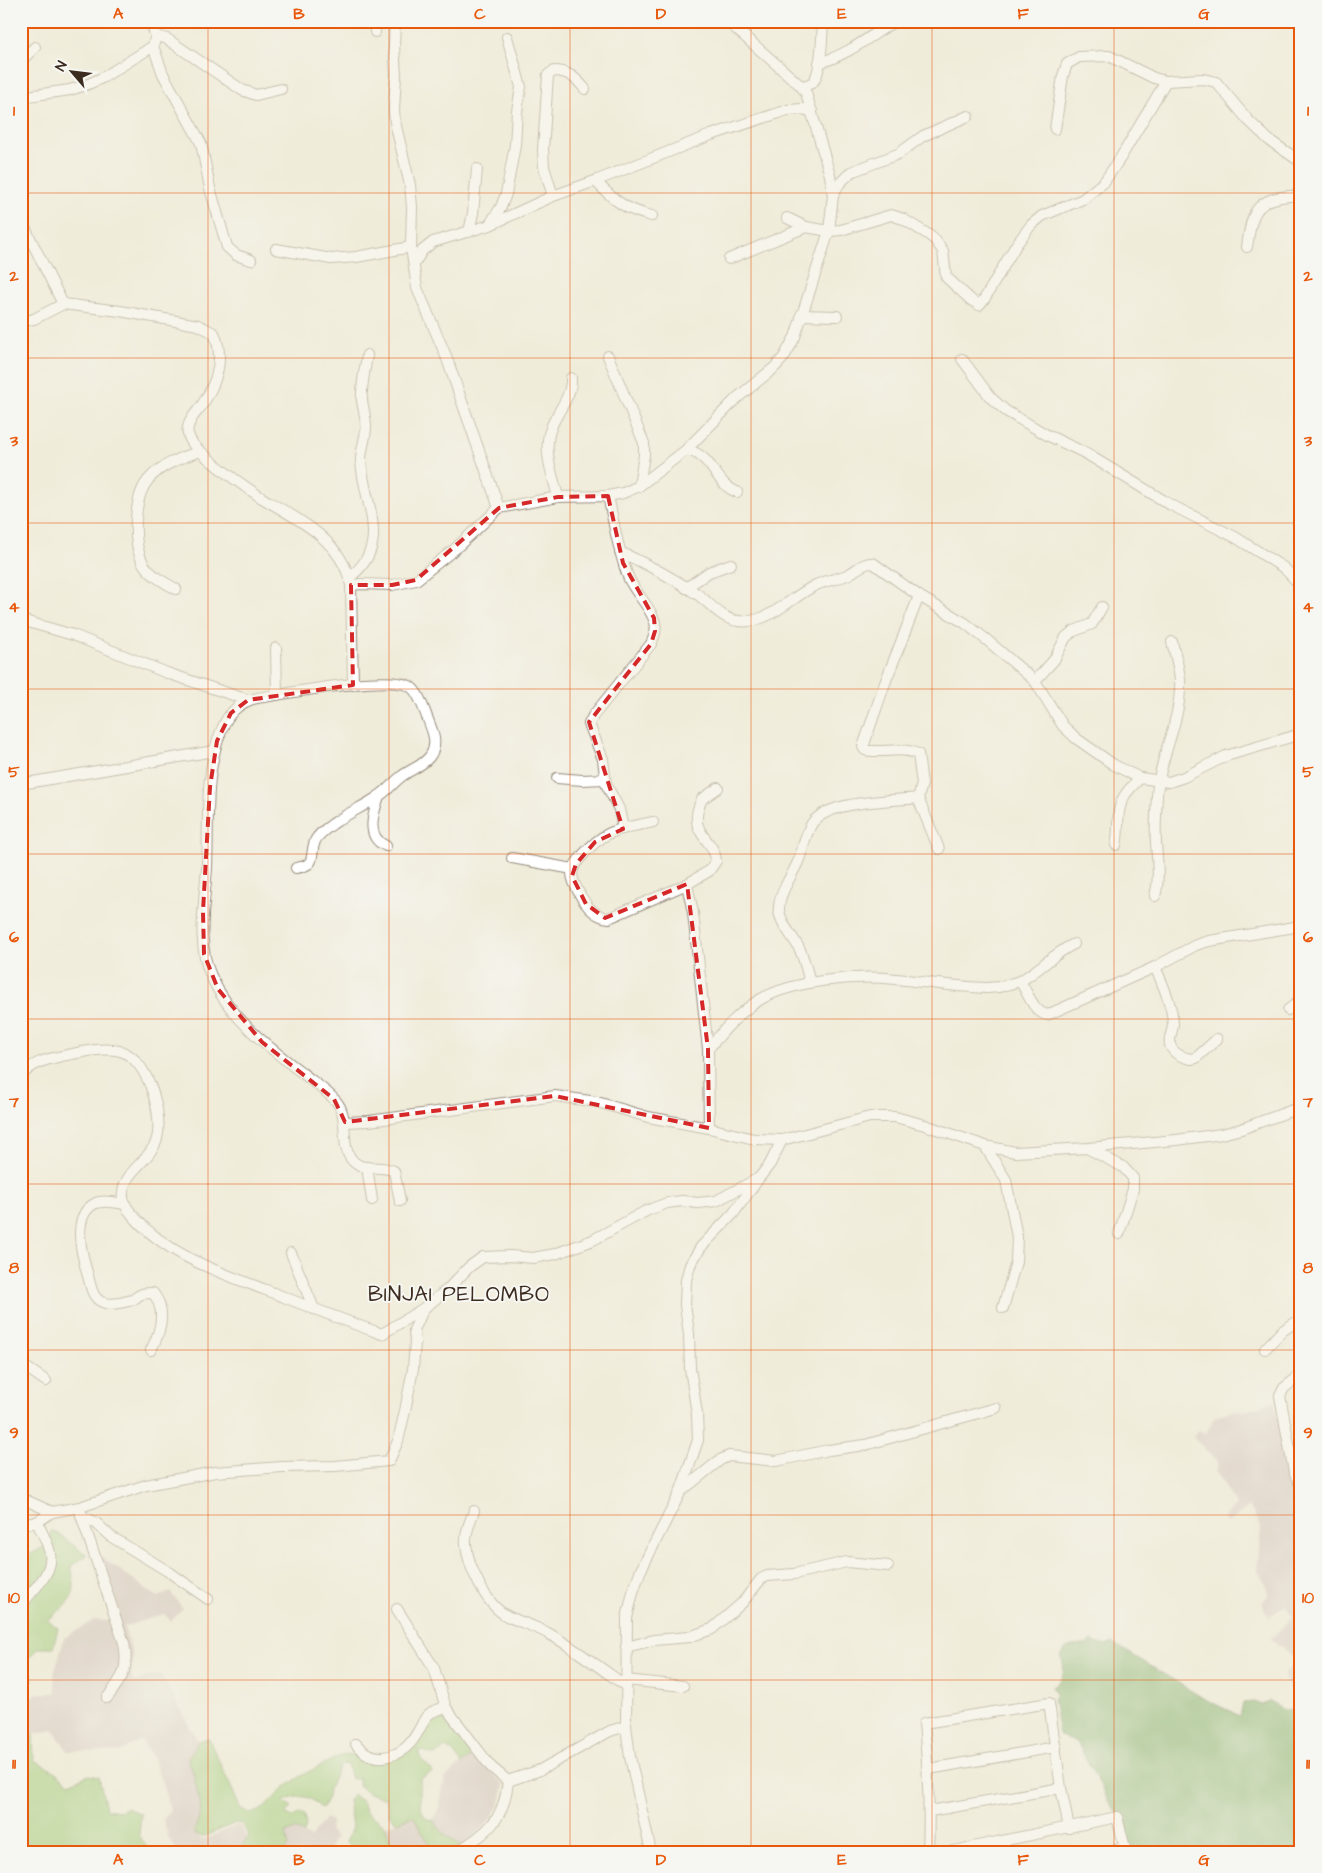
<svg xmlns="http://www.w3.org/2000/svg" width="1322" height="1873" font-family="'Architects Daughter',sans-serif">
<rect width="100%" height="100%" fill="#f6f6f2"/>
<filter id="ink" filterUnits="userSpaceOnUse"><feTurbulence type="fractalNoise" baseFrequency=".02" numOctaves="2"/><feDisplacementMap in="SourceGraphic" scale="10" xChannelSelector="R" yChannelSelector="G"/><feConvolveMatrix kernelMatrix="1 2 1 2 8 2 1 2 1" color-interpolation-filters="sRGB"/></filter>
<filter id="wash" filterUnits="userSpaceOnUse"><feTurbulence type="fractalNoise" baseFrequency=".0096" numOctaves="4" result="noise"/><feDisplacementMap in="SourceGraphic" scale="20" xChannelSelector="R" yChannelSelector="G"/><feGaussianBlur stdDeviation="1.12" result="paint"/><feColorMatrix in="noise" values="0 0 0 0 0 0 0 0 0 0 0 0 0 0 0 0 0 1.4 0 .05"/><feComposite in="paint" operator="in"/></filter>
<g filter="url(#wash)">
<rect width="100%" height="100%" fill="#f0ecda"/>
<g fill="#d1c0bc">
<path d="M 1274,1401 L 1288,1460 L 1301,1493 L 1301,1702 L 1294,1696 L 1285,1679 L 1285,1673 L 1294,1663 L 1294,1660 L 1287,1651 L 1281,1646 L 1278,1646 L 1271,1638 L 1293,1617 L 1285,1605 L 1269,1617 L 1262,1603 L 1268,1595 L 1266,1585 L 1257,1569 L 1261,1528 L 1249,1506 L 1230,1522 L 1225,1523 L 1225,1518 L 1235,1504 L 1216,1471 L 1218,1463 L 1193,1437 L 1198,1430 L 1206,1433 L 1214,1417 L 1234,1410 L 1245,1411 Z"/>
<path d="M 97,1554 L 158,1597 L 170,1592 L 183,1608 L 171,1621 L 164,1614 L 124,1627 L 133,1657 L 131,1674 L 133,1682 L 160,1674 L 198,1741 L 188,1758 L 194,1775 L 201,1811 L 195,1833 L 202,1840 L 239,1825 L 253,1847 L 248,1852 L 178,1852 L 168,1838 L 163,1819 L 170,1810 L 161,1780 L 152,1756 L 141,1740 L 120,1752 L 68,1751 L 53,1730 L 21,1737 L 21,1708 L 37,1693 L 56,1693 L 54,1674 L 64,1638 L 94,1620 L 112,1621 Z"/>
<path d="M 474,1753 L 504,1785 L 499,1807 L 489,1821 L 463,1846 L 449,1839 L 438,1829 L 433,1820 L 439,1808 L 445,1778 Z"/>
<path d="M 413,1816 L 432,1848 L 426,1852 L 395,1852 L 385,1826 Z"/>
<path d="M 325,1818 L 332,1821 L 329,1830 L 336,1837 L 328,1852 L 283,1852 L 289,1847 L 286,1833 L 295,1829 L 304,1833 L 311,1838 Z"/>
</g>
<g fill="#9dca77" stroke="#6c7a4a">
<path d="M 52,1530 L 87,1555 L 71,1566 C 79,1597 71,1602 47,1620 L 58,1628 L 53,1648 L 38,1648 L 28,1659 L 33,1680 L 21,1688 L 21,1559 L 44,1547 Z"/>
<path d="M 434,1714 C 454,1715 464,1738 474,1753 L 462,1764 L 453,1752 L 445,1747 L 436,1755 C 429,1754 425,1750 418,1751 L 421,1759 L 433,1772 L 420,1779 C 421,1793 417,1809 427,1819 L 433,1820 C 441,1833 450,1839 463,1846 L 450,1852 L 432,1852 L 432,1848 L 413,1816 L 397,1822 L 390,1816 L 386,1799 L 369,1793 L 359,1786 L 359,1779 L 351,1779 L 347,1764 L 340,1765 L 329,1788 L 328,1797 L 323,1808 L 320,1808 C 310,1793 296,1795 283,1802 L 292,1808 L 287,1813 L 287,1816 L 293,1817 L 300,1813 L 304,1815 L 306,1826 L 304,1833 L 295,1829 L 286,1833 L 289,1847 L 283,1852 L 238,1852 L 249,1836 L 242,1824 L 236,1823 L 202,1837 L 194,1833 L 201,1811 L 194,1775 L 188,1758 L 198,1741 L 209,1739 C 219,1763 231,1785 240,1808 L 251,1814 L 263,1809 L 284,1788 L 304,1774 L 344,1754 L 394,1758 L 427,1719 Z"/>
<path d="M 33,1735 L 34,1760 L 54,1771 L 69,1783 L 89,1775 L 99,1777 L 106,1809 L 120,1811 L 127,1807 L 141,1814 L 139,1835 L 150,1852 L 21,1852 L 21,1737 Z"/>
<path d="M 353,1795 L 362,1801 L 365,1811 L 385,1826 L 395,1852 L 355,1852 L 346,1843 L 352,1827 L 348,1800 Z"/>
</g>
<path fill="#7eae68" stroke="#5c6c43" d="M 1091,1641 L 1105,1646 L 1113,1643 L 1203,1698 L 1240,1716 L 1243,1703 L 1254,1702 L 1262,1705 L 1270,1701 L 1277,1705 L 1281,1710 L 1293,1709 L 1295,1703 L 1301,1702 L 1301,1852 L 1132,1852 L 1121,1818 L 1110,1804 L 1077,1742 L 1066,1739 L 1059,1734 L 1053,1699 L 1057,1696 L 1052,1687 C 1065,1680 1065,1669 1061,1656 L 1066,1648 L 1075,1645 L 1086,1645 Z"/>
</g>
<g filter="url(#ink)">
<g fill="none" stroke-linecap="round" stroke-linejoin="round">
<defs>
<g id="street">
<path d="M 375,21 L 375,32"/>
<path d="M 395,21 L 394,46 L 396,75 L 394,110 L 395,122 L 410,185 L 412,207 L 411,247 L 417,288 L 446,356 L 499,508"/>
<path d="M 156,36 L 167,39 L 242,90 L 256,95 L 281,89"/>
<path d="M 153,46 L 163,74 L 201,143 L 210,188 L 227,247 L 236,255 L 251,260"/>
<path d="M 21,61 L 35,47"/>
<path d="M 819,63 C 848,55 870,36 895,21"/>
<path d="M 801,86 C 805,85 810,85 813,82 C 822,72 822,35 823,21"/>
<path d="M 21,97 L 70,90 L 86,85 L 102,78 L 144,52 L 153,46 L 156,36 L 150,21"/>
<path d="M 1055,129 L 1063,76 L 1067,64 L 1079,57 L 1109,56 L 1154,78 L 1166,81 L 1203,79 L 1216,82 L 1248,120 L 1269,140 L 1301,162"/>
<path d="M 595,181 C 614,200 625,210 652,216"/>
<path d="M 833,195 L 839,184 L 851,172 L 898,154 L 923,136 L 968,116"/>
<path d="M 553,196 L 544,167 L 543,150 L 548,75 L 554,71 C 568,71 576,78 585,89"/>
<path d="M 787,218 L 806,227"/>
<path d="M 21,220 L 63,304 L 120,311 L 198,325 L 214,333 C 225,358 216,384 202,405 C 197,412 190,418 188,427 C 186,432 190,440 193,444 C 198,450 205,455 210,460 C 226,474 244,486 262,498 C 298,519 342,540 351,585 L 353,685"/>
<path d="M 490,224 L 501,207 L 506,194 L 515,145 L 517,111 L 521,87 L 507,37"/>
<path d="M 469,232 L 473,213 L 477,169"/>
<path d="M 1247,247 C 1251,222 1251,202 1281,197 C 1288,196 1294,195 1301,196"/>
<path d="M 276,249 L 331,259 L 356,257 L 411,247"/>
<path d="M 729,259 L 806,227 L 829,231 L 841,230 L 891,215 L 903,219 L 929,235 L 935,240 L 943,251 L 946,277 L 971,300 L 979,305 L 985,298 L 1016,245 L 1031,225 L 1042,216 L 1083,199 L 1104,182 L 1121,157 L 1166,81"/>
<path d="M 414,264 L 422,251 L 433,242 L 490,225 L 553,196 L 595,181 L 711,135 L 788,110 L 802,109 L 812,111"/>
<path d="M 801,315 L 837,316"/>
<path d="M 21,322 L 34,319 L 63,304"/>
<path d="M 608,356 L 644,443 L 644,455 L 639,486"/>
<path d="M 962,359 L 991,398 L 1006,411 L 1047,435 L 1085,453 L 1171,505 L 1235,537 L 1284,568 L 1301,586"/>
<path d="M 686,450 C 713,454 715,485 737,492"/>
<path d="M 608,496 L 623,493 L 639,486 L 686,450 L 737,398 L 774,368 L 784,357 L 795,337 L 829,231 L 833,195 L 830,175 L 806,93 L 801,86 L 727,21"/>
<path d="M 558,497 C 553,476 542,449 551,428 C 557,411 572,397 571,378"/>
<path d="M 620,552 C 647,564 673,578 697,594 C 710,603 721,619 738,621 C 768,625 791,597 816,585 C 827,580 839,579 849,574 C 857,570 863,562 873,563 L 919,596 L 965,623 L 988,641 L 1035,681 L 1063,726 L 1077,739 L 1114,765 L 1140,778 L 1169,782 L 1184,777 L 1226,756 L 1301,734"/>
<path d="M 350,577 C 393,544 363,503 361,460 C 361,449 366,438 366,427 C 366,417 363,409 362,400 C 361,385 365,370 367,355"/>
<path d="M 351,585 L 361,584 L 392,585 L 416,580 L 456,548 L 499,508 L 558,497 L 608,496 C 614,523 618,552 629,579 C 636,594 650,606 655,622 C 657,630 654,637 651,644 L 593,716 L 589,724 L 603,759 L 606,784 L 619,809 L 623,829"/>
<path d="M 686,588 L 709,572 L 731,564"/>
<path d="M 176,589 C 164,582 150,575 143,563 C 132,542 133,495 150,478 C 162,464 184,457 200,451"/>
<path d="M 21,620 L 73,635 L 167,673 L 248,700"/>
<path d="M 276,648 L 277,695"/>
<path d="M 1035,681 L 1054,660 L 1066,637 L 1074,631 L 1092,624 L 1102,607"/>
<path d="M 557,778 L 582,780 L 605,779"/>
<path d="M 21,784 L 214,751"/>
<path d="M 379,796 C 373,814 365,837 386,846"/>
<path d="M 918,798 L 922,784 L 918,754 C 903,746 881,754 865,750 L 863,747 L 885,683 L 919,596"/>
<path d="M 653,822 C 619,829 605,829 582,856 C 578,861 573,866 572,873 C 572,882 578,891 582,898 C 588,908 597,917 609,918 L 687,884"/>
<path d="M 1116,845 C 1120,829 1115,810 1125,795 C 1129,789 1135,783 1140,778"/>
<path d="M 512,858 L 573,869"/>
<path d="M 296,868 C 318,865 309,856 315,841 C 318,834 327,828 334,823 C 348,813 365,806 379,796 C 388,790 394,782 402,776 C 411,769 423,766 430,756 C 439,743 432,730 427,717 C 423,707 419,693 411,687 C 392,673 284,694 257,698 C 240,702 228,713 222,729 C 204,771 209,822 207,867 C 205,902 196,943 211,976 C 229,1017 267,1046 301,1072 C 312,1081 326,1090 336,1101 C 351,1118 338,1148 354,1162 C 365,1172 382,1164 394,1171 L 400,1201"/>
<path d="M 1155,896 C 1160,879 1157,860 1156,843 C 1155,827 1156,812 1157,796 C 1159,757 1182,720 1180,680 C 1179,667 1175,654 1172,642"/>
<path d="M 1155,967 C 1162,982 1173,1008 1173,1024 C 1173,1031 1167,1041 1171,1047 C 1174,1054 1184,1058 1191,1059 L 1196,1058 L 1217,1039"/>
<path d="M 1020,981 C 1040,970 1054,953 1074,944"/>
<path d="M 810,983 C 807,972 805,961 800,950 C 794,937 780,924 779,910 C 778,895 791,877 797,864 C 803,852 804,837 811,825 C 825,800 892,801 918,798 L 939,849"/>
<path d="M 1288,1010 L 1301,1000"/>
<path d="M 708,1049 C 724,1030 739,1012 761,999 C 795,980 857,975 896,979 C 926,982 956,987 987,988 L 999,987 L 1020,981 C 1027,991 1033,1012 1047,1015 L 1155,967 L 1196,945 L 1209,941 L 1301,926"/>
<path d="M 21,1077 C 32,1061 50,1059 67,1055 C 83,1052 104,1047 120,1051 C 148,1058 165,1117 156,1142 C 149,1161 125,1171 123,1192 C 121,1202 129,1211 135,1218 C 169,1256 219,1272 266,1290 C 304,1305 343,1320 382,1334 L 424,1308 L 448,1289 L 469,1267 L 483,1257 L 510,1256 L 533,1258 L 555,1254 L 593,1240 L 646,1211 L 667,1203 L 682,1201 L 698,1203 L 716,1201 L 759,1178 L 770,1164 L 782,1140"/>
<path d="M 345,1122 L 369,1121 L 555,1096 L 597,1102 L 648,1117 L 709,1128 L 754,1139 L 782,1140 L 870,1117 L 895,1117 L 925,1125 L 985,1146 L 1015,1152 L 1088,1148 L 1176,1140 L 1222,1134 L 1241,1129 L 1301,1107"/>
<path d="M 709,1128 L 708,1049 L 693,913 L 687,884 L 709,871 L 716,861 C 715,838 685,834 702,799 L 718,788"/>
<path d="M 985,1146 L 1006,1180 L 1017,1237 L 1016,1262 L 1003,1308"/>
<path d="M 1089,1149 L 1123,1167 L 1133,1178 L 1133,1189 L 1119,1234"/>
<path d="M 367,1167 L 372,1200"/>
<path d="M 125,1204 C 115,1203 103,1199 94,1204 C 71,1217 82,1256 88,1276 C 91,1286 92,1300 105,1303 C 112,1305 125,1302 132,1300 C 135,1299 138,1295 142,1294 C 145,1293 150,1293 153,1293 C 167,1310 160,1333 151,1350"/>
<path d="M 291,1253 L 314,1309"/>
<path d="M 1265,1349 L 1282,1331 L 1301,1319"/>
<path d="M 21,1364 L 46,1381"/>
<path d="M 1301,1375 L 1284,1388 L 1280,1396 L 1294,1472 L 1301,1486"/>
<path d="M 680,1492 L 720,1460 L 729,1456 L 776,1461 L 829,1450 L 865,1445 L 996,1408"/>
<path d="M 21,1498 L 52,1512"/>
<path d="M 80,1507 L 81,1515 L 124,1643 C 129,1670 123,1677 107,1698"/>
<path d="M 474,1511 C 470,1521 465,1533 466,1544 C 468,1567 486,1605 507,1616 C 522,1623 538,1627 553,1636 C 578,1651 602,1669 626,1686"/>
<path d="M 81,1515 L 96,1523 L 110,1536 L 169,1572 L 208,1599"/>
<path d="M 21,1525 L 37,1522 L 52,1512 L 80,1507 L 146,1485 L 215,1472 L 282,1467 L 335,1466 L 389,1461 L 398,1441 L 405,1411 L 413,1369 L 415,1342 L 414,1330 L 424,1308"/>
<path d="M 21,1607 C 26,1598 32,1592 39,1584 C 59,1560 49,1547 37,1522"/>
<path d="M 397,1609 L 434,1668 L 446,1708"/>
<path d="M 626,1647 L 654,1640 L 689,1637 L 712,1629 L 742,1603 L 761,1579 L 767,1576 L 794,1574 L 847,1562 L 888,1566"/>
<path d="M 626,1680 L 683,1686"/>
<path d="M 356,1744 C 363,1753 372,1758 383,1757 C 402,1755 412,1744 420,1728 C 423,1723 424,1718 428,1715 C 433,1710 439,1709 446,1708 L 491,1767 L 508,1781 L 540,1770 L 610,1731 L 626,1726"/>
<path d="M 929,1769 L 1056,1747"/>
<path d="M 930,1811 L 1061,1788"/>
<path d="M 457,1852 C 489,1831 504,1820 508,1781"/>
<path d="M 651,1852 L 630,1757 L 626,1726 L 627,1618 L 633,1592 L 640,1572 L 680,1493 L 698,1440 L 697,1414 L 690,1368 L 689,1334 L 685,1305 L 686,1280 L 690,1265 L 701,1247 L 733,1214 L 757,1181"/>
<path d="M 928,1852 C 930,1808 928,1766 924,1723 L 1049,1703 L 1061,1788 L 1069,1828"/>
<path d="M 949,1852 L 1117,1817 L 1126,1852"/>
<path d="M 1107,1852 L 1125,1848"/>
</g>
</defs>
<use href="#street" stroke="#968b7c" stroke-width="12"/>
<use href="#street" stroke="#fff" stroke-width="10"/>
</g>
</g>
<path d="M0 0H1322V1873H0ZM 608,496 L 623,563 L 654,618 L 655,631 L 651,644 L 589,722 L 623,829 L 595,842 L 576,864 L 572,876 L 586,904 L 605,918 L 687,884 L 708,1049 L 709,1128 L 555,1096 L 345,1122 L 334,1099 L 262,1042 L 218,989 L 204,954 L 203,911 L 210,787 L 217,741 L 231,713 L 248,700 L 353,685 L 351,585 L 392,585 L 416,580 L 499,508 L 558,497 Z" fill="#f0ecda" fill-opacity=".55" fill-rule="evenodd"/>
<path fill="none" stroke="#d62828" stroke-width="4" stroke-dasharray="10 6" stroke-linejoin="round" d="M 608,496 L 623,563 L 654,618 L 655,631 L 651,644 L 589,722 L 623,829 L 595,842 L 576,864 L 572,876 L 586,904 L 605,918 L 687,884 L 708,1049 L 709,1128 L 555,1096 L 345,1122 L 334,1099 L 262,1042 L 218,989 L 204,954 L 203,911 L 210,787 L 217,741 L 231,713 L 248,700 L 353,685 L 351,585 L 392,585 L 416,580 L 499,508 L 558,497 Z"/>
<path fill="none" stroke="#e8590c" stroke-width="1" stroke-opacity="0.55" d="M 208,21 L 208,1852M 389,21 L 389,1852M 570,21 L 570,1852M 751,21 L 751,1852M 932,21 L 932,1852M 1114,21 L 1114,1852M 21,193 L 1301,193M 21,358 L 1301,358M 21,523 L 1301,523M 21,689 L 1301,689M 21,854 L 1301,854M 21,1019 L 1301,1019M 21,1184 L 1301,1184M 21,1350 L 1301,1350M 21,1515 L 1301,1515M 21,1680 L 1301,1680"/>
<g text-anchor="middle" stroke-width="4" stroke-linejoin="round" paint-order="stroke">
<g font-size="21" letter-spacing="1" fill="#3b2a1e" stroke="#f6f6f2">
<text x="459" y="1301">BINJAI PELOMBO</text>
</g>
</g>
<rect width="1322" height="1873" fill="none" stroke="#f6f6f2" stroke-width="55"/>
<g transform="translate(72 72) rotate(298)" stroke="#f6f6f2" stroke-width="4" paint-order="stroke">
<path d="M0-4L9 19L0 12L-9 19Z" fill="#3b2a1e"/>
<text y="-8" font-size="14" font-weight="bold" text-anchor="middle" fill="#3b2a1e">N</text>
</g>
<rect x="28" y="28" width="1266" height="1818" fill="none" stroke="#e8590c" stroke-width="2"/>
<g font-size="16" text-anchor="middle" font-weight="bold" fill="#e8590c">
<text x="118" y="19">A</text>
<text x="299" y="19">B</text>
<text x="480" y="19">C</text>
<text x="661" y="19">D</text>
<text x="842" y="19">E</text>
<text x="1023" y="19">F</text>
<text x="1204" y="19">G</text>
<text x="14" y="116">1</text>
<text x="1308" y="116">1</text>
<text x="14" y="281">2</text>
<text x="1308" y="281">2</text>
<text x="14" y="446">3</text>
<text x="1308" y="446">3</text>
<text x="14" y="612">4</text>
<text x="1308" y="612">4</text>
<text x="14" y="777">5</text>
<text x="1308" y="777">5</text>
<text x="14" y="942">6</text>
<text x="1308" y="942">6</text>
<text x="14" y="1107">7</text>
<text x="1308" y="1107">7</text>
<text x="14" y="1273">8</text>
<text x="1308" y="1273">8</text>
<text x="14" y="1438">9</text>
<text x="1308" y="1438">9</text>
<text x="14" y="1603">10</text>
<text x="1308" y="1603">10</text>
<text x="14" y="1769">11</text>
<text x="1308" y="1769">11</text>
<text x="118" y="1865">A</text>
<text x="299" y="1865">B</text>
<text x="480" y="1865">C</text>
<text x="661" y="1865">D</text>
<text x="842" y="1865">E</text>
<text x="1023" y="1865">F</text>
<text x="1204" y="1865">G</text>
</g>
</svg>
